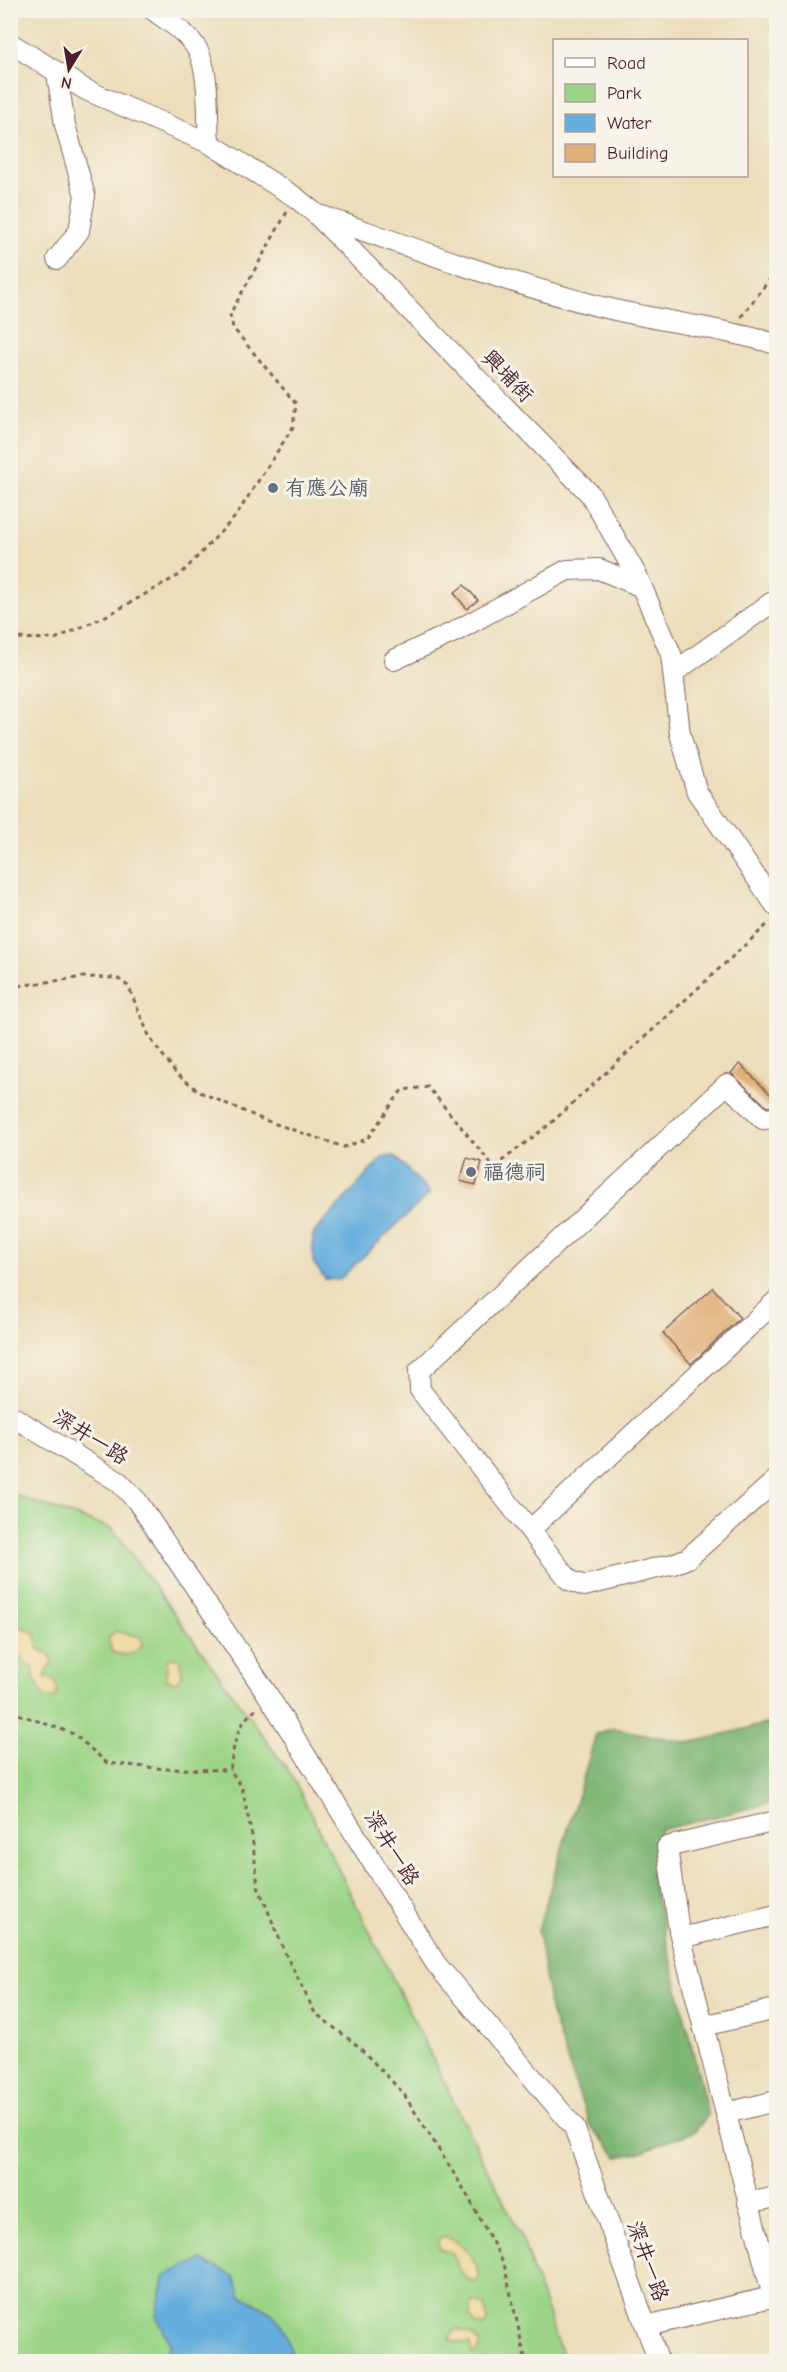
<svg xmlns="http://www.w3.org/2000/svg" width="787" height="2372" font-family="'Comic Neue','LXGW WenKai TC',sans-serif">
<rect width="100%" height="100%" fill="#f7f3e8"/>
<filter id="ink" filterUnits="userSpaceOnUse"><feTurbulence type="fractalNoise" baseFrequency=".0167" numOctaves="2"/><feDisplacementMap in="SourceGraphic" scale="12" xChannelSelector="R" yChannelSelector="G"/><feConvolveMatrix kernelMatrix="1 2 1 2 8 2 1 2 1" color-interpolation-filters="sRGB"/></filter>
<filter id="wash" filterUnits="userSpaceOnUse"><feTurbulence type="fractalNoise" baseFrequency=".008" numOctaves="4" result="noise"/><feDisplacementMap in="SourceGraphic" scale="24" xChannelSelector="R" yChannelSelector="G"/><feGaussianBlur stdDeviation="1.35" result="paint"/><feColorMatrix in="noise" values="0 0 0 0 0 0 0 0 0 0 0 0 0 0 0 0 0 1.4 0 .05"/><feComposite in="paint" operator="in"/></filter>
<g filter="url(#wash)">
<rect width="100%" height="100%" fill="#ecdebb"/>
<path fill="#9dd588" stroke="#747a5a" stroke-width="1.5" d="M 11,1494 L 113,1529 L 292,1776 L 521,2236 L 564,2361 L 11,2362 Z"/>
<path fill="#7eb674" stroke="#646a50" stroke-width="1.5" d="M 776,1721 L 776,1802 L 660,1830 L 654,1888 L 708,2115 L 695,2131 L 637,2153 L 618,2157 L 590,2126 L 550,2010 L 538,1930 L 596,1734 L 614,1728 L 690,1743 Z"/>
<g fill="#eeda9e" stroke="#9c7c64" stroke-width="1.5">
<path d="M 11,1611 L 16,1625 L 36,1634 L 38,1649 L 50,1654 L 52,1665 L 47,1667 L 45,1678 L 54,1680 L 58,1689 L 55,1698 L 45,1698 L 34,1677 L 33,1666 L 23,1661 L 19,1653 L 11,1647 Z"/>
<path d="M 115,1631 L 141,1637 L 142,1646 C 132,1656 125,1656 112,1652 L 108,1638 Z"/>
<path d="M 172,1658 L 181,1660 L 182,1675 L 175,1683 L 166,1679 L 167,1660 Z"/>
<path d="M 10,2075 L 16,2076 L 19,2088 L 11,2099 Z"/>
<path d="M 444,2237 C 462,2241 475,2257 480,2275 L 475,2283 C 459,2277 460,2265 451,2252 L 439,2249 L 438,2241 Z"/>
<path d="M 472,2302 L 483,2304 L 488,2319 L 484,2326 L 475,2324 L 470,2315 Z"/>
<path d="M 457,2329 L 473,2335 L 480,2343 L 477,2352 L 472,2354 L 470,2344 L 451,2341 L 450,2337 Z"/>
</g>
<g fill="#66aedd" stroke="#586684" stroke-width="1.5">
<path d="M 395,1156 L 430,1193 L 339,1280 L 325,1279 L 313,1262 L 313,1234 L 383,1157 Z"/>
<path d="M 201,2260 L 234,2276 L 241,2296 C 277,2312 287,2322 292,2361 L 158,2361 L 171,2346 L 156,2315 L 165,2275 Z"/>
</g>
<g id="blocks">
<g fill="#e1b07a">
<path d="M 464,585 L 478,600 L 467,609 L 454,593 Z"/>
<path d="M 740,1064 L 777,1101 L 775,1106 L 767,1107 L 731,1073 Z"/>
<path d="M 467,1158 L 482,1162 L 476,1185 L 460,1181 Z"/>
<path d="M 713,1288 L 740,1318 L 691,1364 L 663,1333 Z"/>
</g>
</g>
</g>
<g filter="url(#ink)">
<use href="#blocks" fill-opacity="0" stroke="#83625d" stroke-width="1.5"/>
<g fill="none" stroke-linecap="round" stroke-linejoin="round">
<defs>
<g id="minor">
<path d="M 153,10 C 169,22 192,35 200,55 C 210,81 207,116 209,143"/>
<path d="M 10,43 L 86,90 L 209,143 L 295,197 L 316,214 L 590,494 L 637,576 L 671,654 L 680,734 L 697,792 L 776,906"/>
<path d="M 57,74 L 65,125 L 85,196 L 79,231 L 57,259"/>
<path d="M 322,216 C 413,248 504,282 598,306 C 657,321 718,327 776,344"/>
<path d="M 394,660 L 456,631 L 567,570 L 599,569 L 642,587"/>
<path d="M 673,673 L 771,603 L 776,606"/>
<path d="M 776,1118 L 763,1119 L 727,1084 L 419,1371 L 420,1390 L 569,1580 L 584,1586 L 673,1564 L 688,1558 L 776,1480"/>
<path d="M 10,1415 L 119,1482 L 137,1501 L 266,1692 L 436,1964 L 574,2127 L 659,2362"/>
<path d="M 530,1530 L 776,1301"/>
<path d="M 681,1938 L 776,1915"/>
<path d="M 703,2026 L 776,2009"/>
<path d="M 726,2113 L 776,2101"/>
<path d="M 748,2203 L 776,2197"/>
<path d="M 773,2297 L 679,1931 L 667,1847 L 776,1821"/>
<path d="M 646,2326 L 776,2296"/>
</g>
</defs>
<use href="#minor" stroke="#83625d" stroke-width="22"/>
<g stroke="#83625d" stroke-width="3" stroke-dasharray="4.5 4.5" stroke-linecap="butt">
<path d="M 741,317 L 776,271"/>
<path d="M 10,638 L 55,639 L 110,614 L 181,574 L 235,517 L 293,427 L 296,404 L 233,328 L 230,314 L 287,212"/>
<path d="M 10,987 L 84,977 L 117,978 L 128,986 L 150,1038 L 176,1073 L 200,1092 L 264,1120 L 344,1147 L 367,1139 L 402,1090 L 428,1087 L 494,1167 L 550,1124 L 769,923"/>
<path d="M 256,1709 C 236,1724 234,1745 230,1770 L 242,1787 L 252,1836 L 258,1886 L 285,1953 L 315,2013 L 358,2046 L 403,2093 L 465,2191 L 504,2264 L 526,2362"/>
<path d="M 10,1711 L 74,1734 L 107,1763 L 166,1769 L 230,1770"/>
</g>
<use href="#minor" stroke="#fff" stroke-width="20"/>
</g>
</g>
<g fill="#6b7280" stroke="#f7f3e8" stroke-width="2">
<circle cx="273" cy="488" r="6"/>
<circle cx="471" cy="1172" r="6"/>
</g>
<g text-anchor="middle" stroke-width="6" stroke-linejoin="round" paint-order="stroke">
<g font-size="21" fill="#4a1f2b" stroke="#f7f3e8">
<text transform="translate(508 376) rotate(46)" y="7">興埔街</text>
<text transform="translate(91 1437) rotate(32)" y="7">深井一路</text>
<text transform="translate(392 1848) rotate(58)" y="7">深井一路</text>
<text transform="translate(648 2261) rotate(70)" y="7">深井一路</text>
</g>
<g font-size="21" fill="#5b616d" stroke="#f7f3e8" text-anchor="start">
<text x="285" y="495">有應公廟</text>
<text x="483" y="1179">福德祠</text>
</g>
</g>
<rect width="787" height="2372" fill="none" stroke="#f7f3e8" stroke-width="36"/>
<rect x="553" y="39" width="195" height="138" fill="#f7f3e8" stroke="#b29e9c" stroke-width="1.5"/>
<rect x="565" y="58" width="30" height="9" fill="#ffffff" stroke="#b29e9c" stroke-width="1.5"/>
<text x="607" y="69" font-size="18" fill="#4a1f2b">Road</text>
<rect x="565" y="84" width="30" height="18" fill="#9dd588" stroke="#b29e9c" stroke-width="1.5"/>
<text x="607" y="99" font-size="18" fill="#4a1f2b">Park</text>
<rect x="565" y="114" width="30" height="18" fill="#66aedd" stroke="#b29e9c" stroke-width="1.5"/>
<text x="607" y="129" font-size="18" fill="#4a1f2b">Water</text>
<rect x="565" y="144" width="30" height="18" fill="#e1b07a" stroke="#b29e9c" stroke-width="1.5"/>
<text x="607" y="159" font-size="18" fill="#4a1f2b">Building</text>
<g transform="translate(69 69) rotate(191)" stroke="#f7f3e8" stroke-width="4.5" paint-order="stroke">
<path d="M0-4.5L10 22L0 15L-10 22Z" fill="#4a1f2b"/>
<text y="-9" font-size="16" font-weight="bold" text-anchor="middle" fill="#4a1f2b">N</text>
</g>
</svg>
